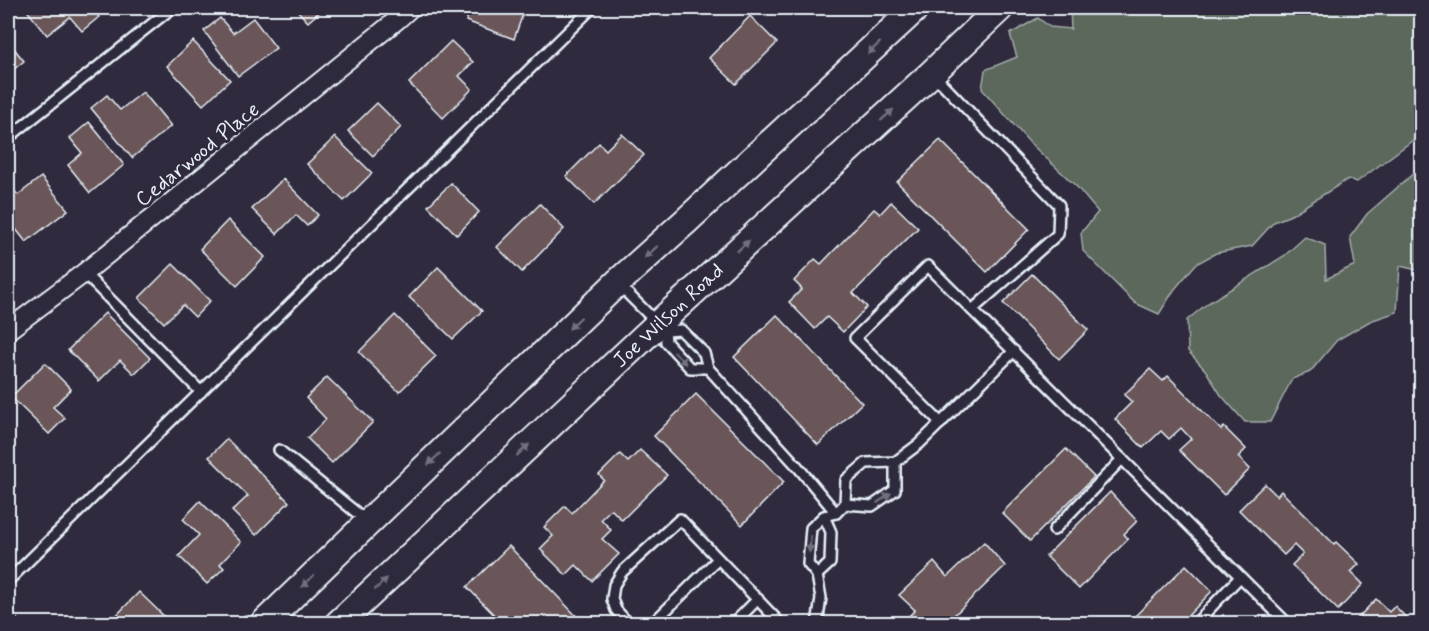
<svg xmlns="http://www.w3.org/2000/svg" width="1429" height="631" font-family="Mynerve,sans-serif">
<rect width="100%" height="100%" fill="#2f2a3d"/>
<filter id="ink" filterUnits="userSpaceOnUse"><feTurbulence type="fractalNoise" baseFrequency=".0167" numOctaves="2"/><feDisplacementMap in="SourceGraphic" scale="12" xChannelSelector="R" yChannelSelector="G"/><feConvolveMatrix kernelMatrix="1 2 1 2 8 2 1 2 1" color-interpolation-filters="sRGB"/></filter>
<g filter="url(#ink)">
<g fill="#5c675b" stroke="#a2acaa" stroke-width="1.5">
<path d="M 1070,8 L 1421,8 L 1421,134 L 1357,182 L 1348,179 L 1291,215 L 1274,222 L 1252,246 L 1216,253 L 1196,264 L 1174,290 L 1159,314 L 1135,303 L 1083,251 L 1081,233 L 1098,212 L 1077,187 L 1030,143 L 982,89 L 985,70 L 1017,57 L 1010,34 L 1038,18 L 1050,27 L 1071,29 Z"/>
<path d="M 1421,167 L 1421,271 L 1400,266 L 1397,312 L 1370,321 L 1337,340 L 1310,372 L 1292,379 L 1270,422 L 1245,422 L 1221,395 L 1206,371 L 1188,351 L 1187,320 L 1208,303 L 1284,256 L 1305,237 L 1325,245 L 1326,279 L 1355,265 L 1350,237 L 1367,214 Z"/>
</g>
<g fill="#6a5658" stroke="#e8f1f8" stroke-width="1.5">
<path d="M 25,8 L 91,8 L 99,17 L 82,31 L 70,17 L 47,35 Z"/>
<path d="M 295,8 L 324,8 L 308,22 Z"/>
<path d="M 471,8 L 525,8 L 514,39 L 466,21 Z"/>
<path d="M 750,16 L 777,43 L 736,84 L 709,58 Z"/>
<path d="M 220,18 L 233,33 L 253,18 L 276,48 L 238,76 L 204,31 Z"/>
<path d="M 8,41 L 24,61 L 8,74 Z"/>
<path d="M 193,41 L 230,80 L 203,105 L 167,66 Z"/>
<path d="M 451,41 L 473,62 L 459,76 L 472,89 L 443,118 L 409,83 Z"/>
<path d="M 143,92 L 171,126 L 132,158 L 91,108 L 107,95 L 120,110 Z"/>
<path d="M 377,103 L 401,127 L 373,156 L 348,131 Z"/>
<path d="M 89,122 L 124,165 L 90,193 L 68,165 L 82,153 L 70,138 Z"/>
<path d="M 622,134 L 644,155 L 594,204 L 566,176 L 599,143 L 606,150 Z"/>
<path d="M 335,137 L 372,173 L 344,201 L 307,164 Z"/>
<path d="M 940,140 L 1029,229 L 987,272 L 897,182 Z"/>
<path d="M 41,177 L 68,210 L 26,242 L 8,219 L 8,192 L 12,188 L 18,195 Z"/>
<path d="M 283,179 L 318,215 L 307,226 L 296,215 L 277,234 L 252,209 Z"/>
<path d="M 451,183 L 479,212 L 457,235 L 428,206 Z"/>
<path d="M 891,202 L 918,228 L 853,293 L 867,307 L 843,332 L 827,317 L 815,329 L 789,302 L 802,289 L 794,281 L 815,259 L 821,264 L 874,209 L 880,214 Z"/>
<path d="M 540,204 L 564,229 L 522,272 L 497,247 Z"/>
<path d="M 228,220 L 265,257 L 237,286 L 200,249 Z"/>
<path d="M 173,264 L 210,301 L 195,317 L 183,305 L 164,323 L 139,298 Z"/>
<path d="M 438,267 L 482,311 L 453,339 L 409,297 Z"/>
<path d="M 1032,274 L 1088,330 L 1059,359 L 1003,303 Z"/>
<path d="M 105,313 L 150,358 L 134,374 L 120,360 L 99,381 L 68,350 Z"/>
<path d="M 395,315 L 436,356 L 399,392 L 359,352 Z"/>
<path d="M 777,315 L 862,403 L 818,445 L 734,357 Z"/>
<path d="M 45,363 L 71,389 L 53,407 L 65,418 L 49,434 L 11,397 Z"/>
<path d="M 1150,369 L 1163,381 L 1168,376 L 1221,430 L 1224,427 L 1246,449 L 1238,457 L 1250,469 L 1224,495 L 1179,450 L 1191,439 L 1181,428 L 1169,439 L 1161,431 L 1143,448 L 1115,419 L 1132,402 L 1124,395 Z"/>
<path d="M 327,377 L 373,422 L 332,463 L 307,438 L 326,419 L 306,398 Z"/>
<path d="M 696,394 L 784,482 L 742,525 L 654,436 Z"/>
<path d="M 227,439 L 289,502 L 256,535 L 232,511 L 248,496 L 209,457 Z"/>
<path d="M 1066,449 L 1094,477 L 1030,541 L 1002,513 Z"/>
<path d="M 640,450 L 667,475 L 622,520 L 611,509 L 601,519 L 611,530 L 602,539 L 619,554 L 592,581 L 576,565 L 566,575 L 540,549 L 553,536 L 544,527 L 565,506 L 572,513 L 604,480 L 599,475 L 620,454 L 628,462 Z"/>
<path d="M 1265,484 L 1277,496 L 1281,491 L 1334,544 L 1336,542 L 1359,564 L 1351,572 L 1363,584 L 1338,610 L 1292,565 L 1303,554 L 1294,545 L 1284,555 L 1239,510 Z"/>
<path d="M 1110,492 L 1137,521 L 1124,534 L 1128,539 L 1079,589 L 1046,556 Z"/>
<path d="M 200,501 L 241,542 L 220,564 L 224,568 L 207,584 L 179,556 L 199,535 L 183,519 Z"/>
<path d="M 984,542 L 1005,566 L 945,624 L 901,624 L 915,610 L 899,595 L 934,562 L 947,577 Z"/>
<path d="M 509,546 L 584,624 L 503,624 L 467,587 Z"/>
<path d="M 1186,565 L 1212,591 L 1180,624 L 1132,624 L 1134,622 L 1132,619 Z"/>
<path d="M 139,592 L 168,620 L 165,624 L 108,624 Z"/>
<path d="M 1376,599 L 1389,612 L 1395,606 L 1412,624 L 1352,624 Z"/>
<path d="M 9,611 L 22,624 L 8,624 L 8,613 Z"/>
<path d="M 1223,615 L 1231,624 L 1215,624 Z"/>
</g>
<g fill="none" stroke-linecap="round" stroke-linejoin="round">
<defs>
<g id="lane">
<path d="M 934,75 L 1059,205 L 1058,234 L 972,310 L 1288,624"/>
<path d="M 8,138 L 172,8"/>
<path d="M 84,273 L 201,392"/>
<path d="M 619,285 L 665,331 L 666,342 L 690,368 L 708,368"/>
<path d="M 665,331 L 681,330 L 704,353 L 708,368 L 798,467 L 836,513"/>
<path d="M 941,423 L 855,338 L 928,266 L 972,310"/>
<path d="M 279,450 L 368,522"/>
<path d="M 845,504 L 872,506 L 895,490 L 895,462"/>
<path d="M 1054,530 L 1122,459"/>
<path d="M 817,575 L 830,563 L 831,532 L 824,516"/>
<path d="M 8,581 L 592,8"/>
<path d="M 629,624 L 616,610 L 612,599 L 614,585 L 622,572 L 680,519 L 781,624"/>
<path d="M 652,624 L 718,559"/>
<path d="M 733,624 L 758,599"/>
<path d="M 817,624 L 821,598 L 817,575 L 808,564 L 811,528 L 824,516 L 836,513 L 845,504 L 846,480 L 866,463 L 895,462 L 919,444 L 1014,351"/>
<path d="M 1195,624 L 1240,577"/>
</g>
<path id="street" d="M 8,330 L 84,273 L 398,19 L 410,8"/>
<g id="secondary">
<path d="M 263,624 L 617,283 L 686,221 L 916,8"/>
<path d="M 338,624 L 658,324 L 932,73 L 1000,8"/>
</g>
</defs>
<use href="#lane" stroke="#e8f1f8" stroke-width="14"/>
<use href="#street" stroke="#e8f1f8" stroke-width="22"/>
<use href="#secondary" stroke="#e8f1f8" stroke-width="30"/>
<use href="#lane" stroke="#2f2a3d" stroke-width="9"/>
<use href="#street" stroke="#2f2a3d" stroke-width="18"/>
<use href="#secondary" stroke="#2f2a3d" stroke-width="26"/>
</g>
<defs><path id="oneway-solid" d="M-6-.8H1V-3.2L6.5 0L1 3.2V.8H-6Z" transform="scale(1.5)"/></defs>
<g fill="#70707e">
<use href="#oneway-solid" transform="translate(874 48) rotate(137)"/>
<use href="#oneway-solid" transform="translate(887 115) rotate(-42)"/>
<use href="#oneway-solid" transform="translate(743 246) rotate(-42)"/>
<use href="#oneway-solid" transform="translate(651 252) rotate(138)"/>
<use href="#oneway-solid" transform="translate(575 323) rotate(136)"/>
<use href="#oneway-solid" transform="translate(680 358) rotate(47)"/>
<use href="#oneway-solid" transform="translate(523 450) rotate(-43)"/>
<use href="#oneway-solid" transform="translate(434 459) rotate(136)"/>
<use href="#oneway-solid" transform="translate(884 498) rotate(-35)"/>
<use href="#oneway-solid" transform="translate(810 544) rotate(95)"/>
<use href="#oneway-solid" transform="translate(308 581) rotate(136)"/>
<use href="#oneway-solid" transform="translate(381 584) rotate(-43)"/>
</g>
</g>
<g text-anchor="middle" stroke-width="6" stroke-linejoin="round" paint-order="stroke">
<g font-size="21" fill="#e8f1f8" stroke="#2f2a3d">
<text transform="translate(197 154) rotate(-39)" y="7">Cedarwood Place</text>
<text transform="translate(668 315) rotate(-43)" y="7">Joe Wilson Road</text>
</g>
</g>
<rect width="1429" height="631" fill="none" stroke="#2f2a3d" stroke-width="30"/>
<rect x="15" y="15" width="1399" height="601" fill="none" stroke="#e8f1f8" stroke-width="2" filter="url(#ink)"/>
</svg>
